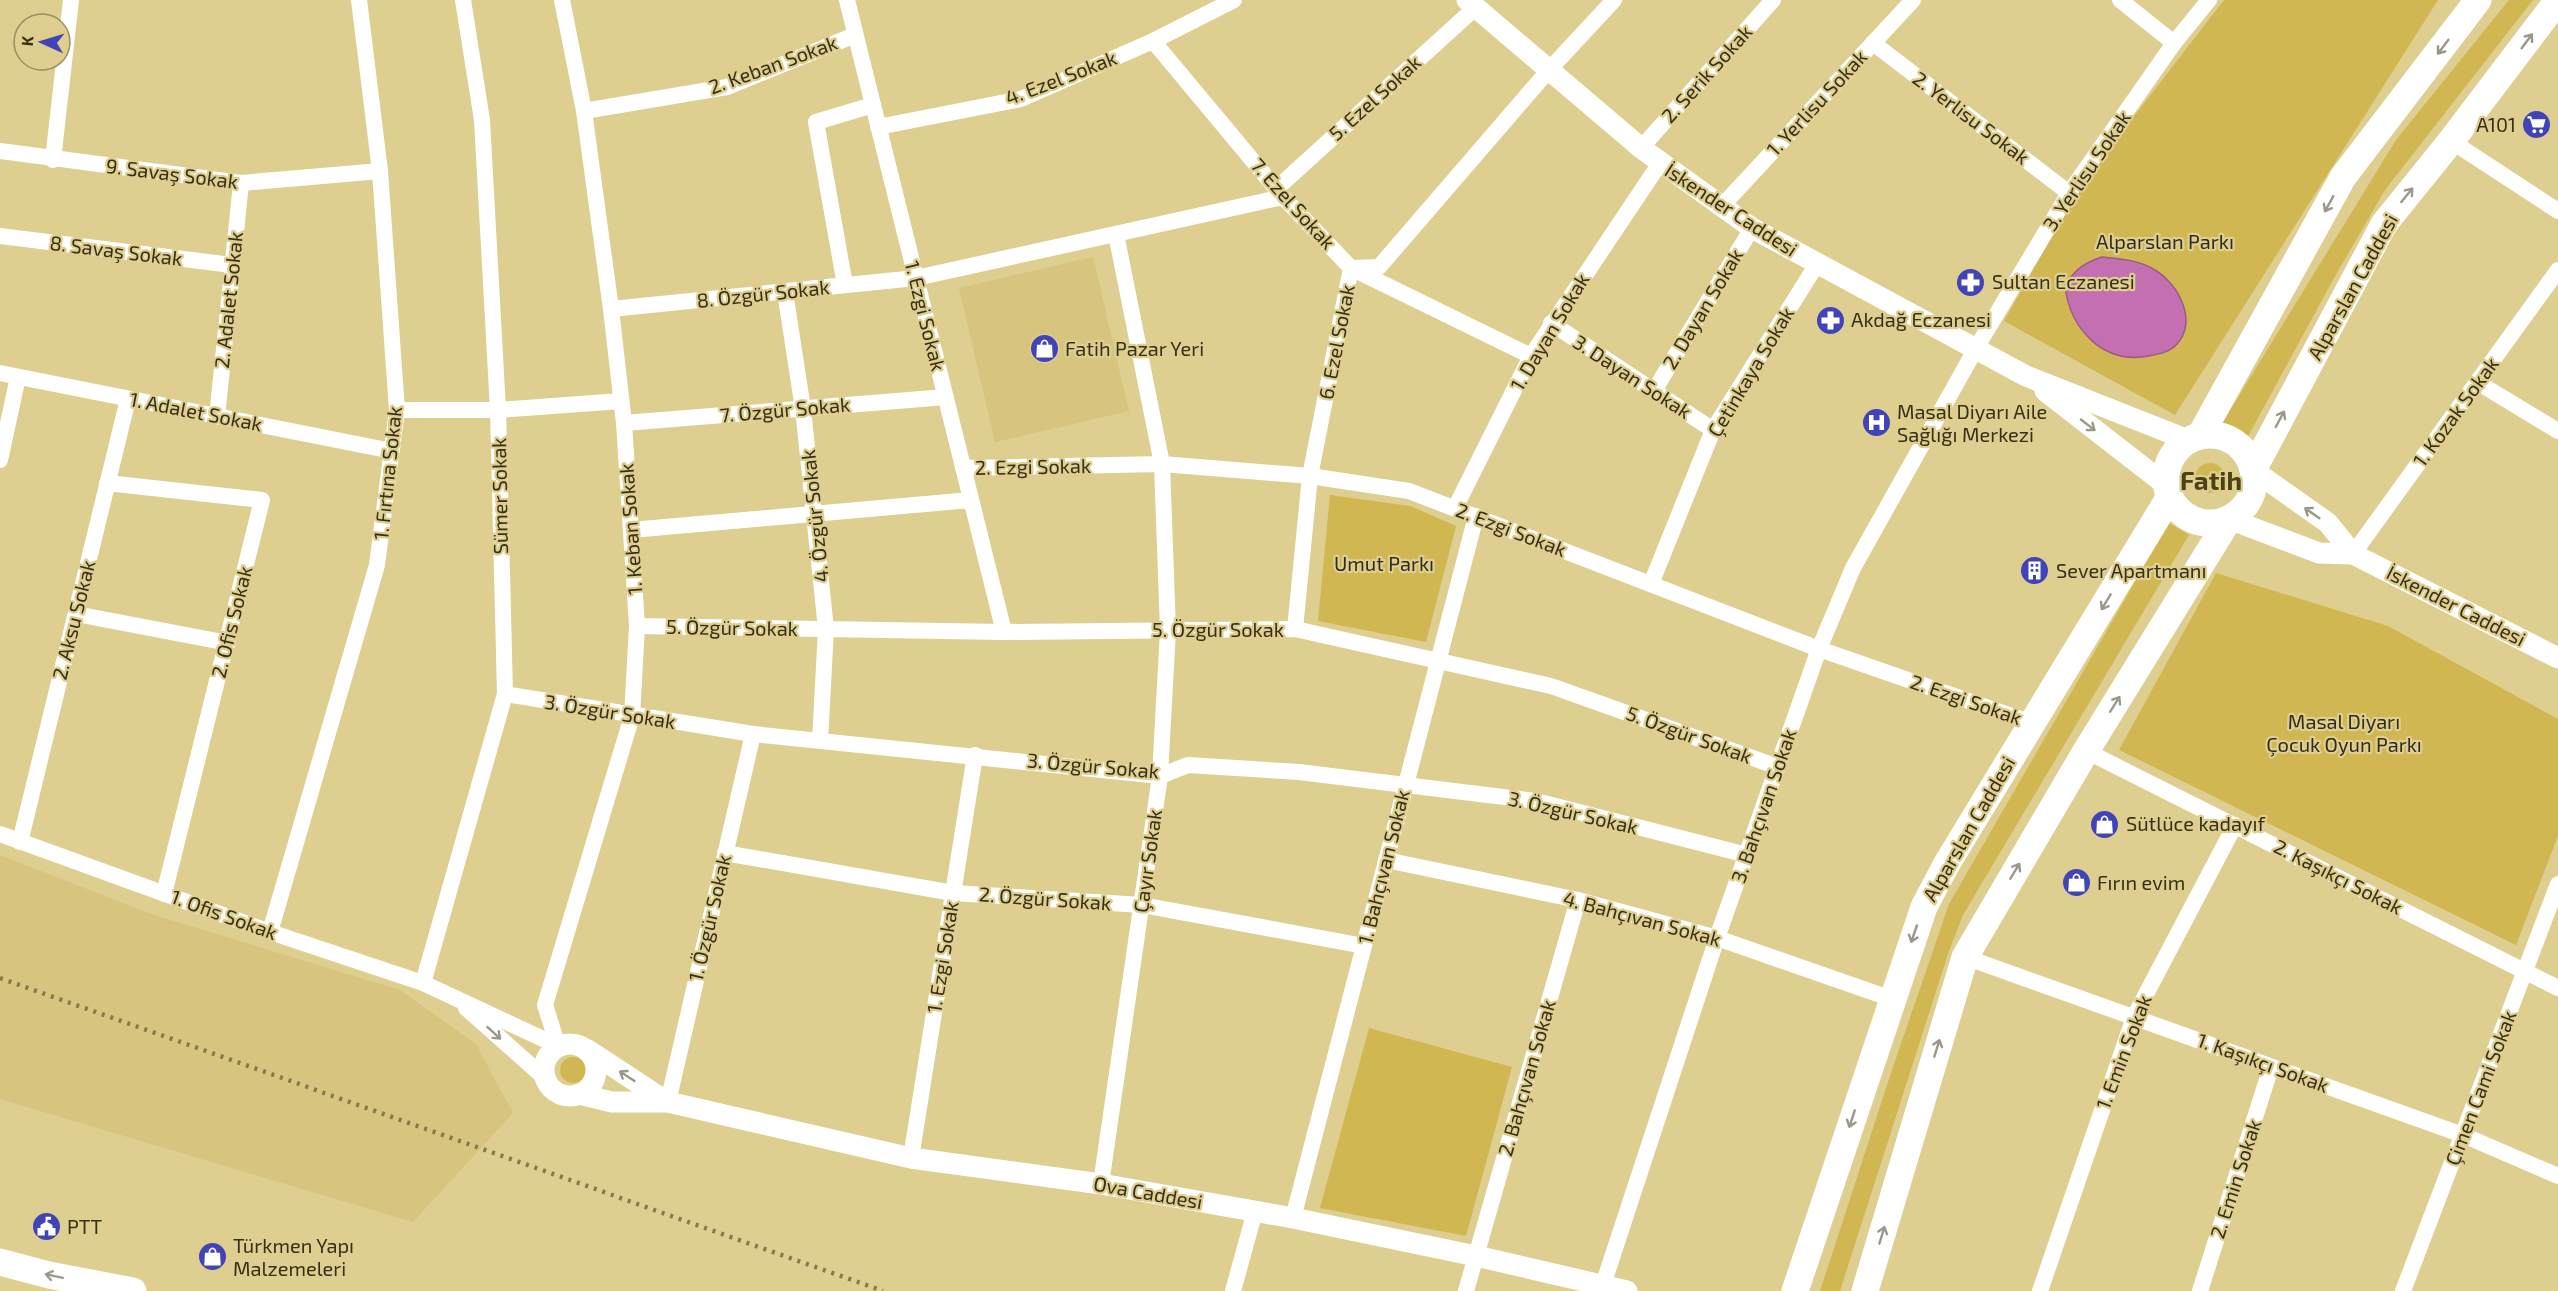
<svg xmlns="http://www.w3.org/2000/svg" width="2558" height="1291" font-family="'Exo 2',sans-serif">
<rect width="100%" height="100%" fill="#dece90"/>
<g fill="#d7c47e">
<path d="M 1093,257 L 1129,411 L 995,442 L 959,288 Z"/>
<path d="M 0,855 L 151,914 L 400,990 L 476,1044 L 513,1113 L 413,1222 L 0,1099 Z"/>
</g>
<g fill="#d0b751">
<path d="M 2224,0 L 2438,0 L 2175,415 L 2004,321 L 2081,185 Z"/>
<path d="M 2509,0 L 2533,0 L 2385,190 L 2334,278 L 2246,440 L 2221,425 L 2396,140 Z"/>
<circle cx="2210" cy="478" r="15"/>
<path d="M 1330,495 L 1410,506 L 1456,526 L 1426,642 L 1318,621 Z"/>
<path d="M 2169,523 L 2189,535 L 1963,915 L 1949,951 L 1840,1291 L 1820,1291 L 1891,1073 L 1949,904 Z"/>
<path d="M 2216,573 L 2388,626 L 2558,719 L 2558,836 L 2516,945 L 2119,750 Z"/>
<path d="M 1369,1028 L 1512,1067 L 1466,1236 L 1320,1208 Z"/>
<circle cx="573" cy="1070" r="13"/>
</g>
<path fill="#c36fb2" stroke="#995c84" stroke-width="1.5" d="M 2102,257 C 2120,259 2140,260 2155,270 C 2178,284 2198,320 2177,344 C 2170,352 2159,354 2149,356 C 2102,365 2070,328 2065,286 C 2075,269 2084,263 2102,257 Z"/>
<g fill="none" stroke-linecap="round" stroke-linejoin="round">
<g stroke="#fff" stroke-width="16">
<path d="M 847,0 L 1004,632"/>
<path d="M 2120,0 L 2174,43"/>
<path d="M 1153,41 L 1283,197 L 1351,268 L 1531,356"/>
<path d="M 1873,43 L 2069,193"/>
<path d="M 584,111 L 727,87 L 855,35"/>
<path d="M 878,127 L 1021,99 L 1153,41 L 1234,0"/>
<path d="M 2451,141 L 2558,211"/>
<path d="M 1641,148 L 1773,0"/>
<path d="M 0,151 L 241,183 L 380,171"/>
<path d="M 53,160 L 71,0"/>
<path d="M 1276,189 L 1475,8"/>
<path d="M 1721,207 L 1913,0"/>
<path d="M 0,236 L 232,265"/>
<path d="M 845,285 L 816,122 L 873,105"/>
<path d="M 785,292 L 803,409 L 826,629 L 820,741"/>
<path d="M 611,309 L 916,278 L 1283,197"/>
<path d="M 1551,323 L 1713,430"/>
<path d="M 0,373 L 392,451"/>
<path d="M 2477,382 L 2558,431"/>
<path d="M 1654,391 L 1752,228"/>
<path d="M 397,410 L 498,410 L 621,401"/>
<path d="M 217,417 L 241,183"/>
<path d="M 624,423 L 946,397"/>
<path d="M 0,460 L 18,377"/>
<path d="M 963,468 L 1162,464 L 1310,476 L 1409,491 L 1819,649 L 2032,723"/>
<path d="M 107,483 L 262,500 L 164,894"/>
<path d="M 1455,508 L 1531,356 L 1660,163"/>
<path d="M 631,530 L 971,500"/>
<path d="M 2353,554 L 2558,270"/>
<path d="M 1651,584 L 1713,430 L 1817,264"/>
<path d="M 76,614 L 228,643"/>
<path d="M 637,626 L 1004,632 L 1295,629 L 1551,686 L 1778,767"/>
<path d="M 1295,629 L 1310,476 L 1351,268 L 1379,267 L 1548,71 L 1614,0"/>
<path d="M 505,694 L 753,734 L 1160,776 L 1188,765 L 1299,772 L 1536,801 L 1747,855"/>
<path d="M 2086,751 L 2558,988"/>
<path d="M 0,834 L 270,932 L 423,983 L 558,1046"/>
<path d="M 20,842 L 128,399"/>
<path d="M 725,853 L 953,893 L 1142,905 L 1364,946"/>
<path d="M 1386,860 L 1578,900 L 1717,938 L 1892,999"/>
<path d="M 270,932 L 377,565 L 397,410 L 380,171 L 359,0"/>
<path d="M 1965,957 L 2463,1135 L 2558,1176"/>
<path d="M 423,983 L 505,694 L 498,410 L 482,120 L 463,0"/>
<path d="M 466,1008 L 546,1079"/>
<path d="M 558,1046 L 545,1005 L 632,716 L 637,626 L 624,423 L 611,309 L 584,111 L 562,0"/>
<path d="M 668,1102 L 753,734"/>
<path d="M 911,1158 L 975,755"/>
<path d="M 1101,1184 L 1160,776 L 1168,630 L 1162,464 L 1116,234"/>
<path d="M 1293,1218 L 1476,516"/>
<path d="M 1603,1285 L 1717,938 L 1819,649 L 1853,568 L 1975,350 L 2069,193 L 2174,43 L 2209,0"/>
<path d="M 1233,1291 L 1255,1211"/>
<path d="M 1466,1291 L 1578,900"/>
<path d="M 2040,1291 L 2134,1017 L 2235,825"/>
<path d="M 2200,1291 L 2271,1067"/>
<path d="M 2403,1291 L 2558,884"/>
</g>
<g stroke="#fff" stroke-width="21">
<path d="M 1467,0 L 1641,148 L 1752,228 L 2026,376 L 2188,440"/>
<path d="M 2045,391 L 2166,485"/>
<path d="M 2253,470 L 2328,523 L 2353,554 L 2558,658"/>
<path d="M 2229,519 L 2319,553 L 2353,554"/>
<circle cx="570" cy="1070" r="26"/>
<path d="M 588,1050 L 667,1102"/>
<path d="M 579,1094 L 612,1102 L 668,1102 L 911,1158 L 1101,1184 L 1293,1218 L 1476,1256 L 1627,1291"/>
</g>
<g stroke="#fff" stroke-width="27">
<circle cx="2210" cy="479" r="44"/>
<path d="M 2200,436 L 2343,177 L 2478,0"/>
<path d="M 2253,470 L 2384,224 L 2451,141 L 2558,0"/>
<path d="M 0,1262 L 49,1275 L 133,1291"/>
<path d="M 1795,1291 L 1924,907 L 1946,865 L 2169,498"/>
<path d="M 1865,1291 L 1965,957 L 2086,751 L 2229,519"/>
</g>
<path stroke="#85794f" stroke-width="4.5" stroke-dasharray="3 6" stroke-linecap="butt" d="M 0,978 L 883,1291"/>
</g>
<defs><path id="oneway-shaft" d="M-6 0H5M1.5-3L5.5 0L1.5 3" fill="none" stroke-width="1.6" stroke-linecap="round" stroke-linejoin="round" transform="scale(1.5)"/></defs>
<g stroke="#9b988b">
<use href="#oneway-shaft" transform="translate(2527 41) rotate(-53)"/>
<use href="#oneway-shaft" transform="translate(2443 47) rotate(127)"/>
<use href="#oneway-shaft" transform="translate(2407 195) rotate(-51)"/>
<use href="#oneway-shaft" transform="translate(2329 204) rotate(119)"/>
<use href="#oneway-shaft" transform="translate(2280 419) rotate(-62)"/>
<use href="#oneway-shaft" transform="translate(2088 425) rotate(38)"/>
<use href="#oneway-shaft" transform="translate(2312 513) rotate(-145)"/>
<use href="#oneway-shaft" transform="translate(2106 602) rotate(121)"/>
<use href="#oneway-shaft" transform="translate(2115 704) rotate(-58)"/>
<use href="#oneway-shaft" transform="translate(2015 871) rotate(-59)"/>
<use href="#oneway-shaft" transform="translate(1914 934) rotate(109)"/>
<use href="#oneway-shaft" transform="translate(494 1033) rotate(42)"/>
<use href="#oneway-shaft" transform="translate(1937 1048) rotate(-73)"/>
<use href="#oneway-shaft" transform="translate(627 1076) rotate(-147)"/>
<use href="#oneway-shaft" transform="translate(1852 1119) rotate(108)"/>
<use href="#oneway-shaft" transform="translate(1882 1235) rotate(-73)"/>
<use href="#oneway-shaft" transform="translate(54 1276) rotate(-168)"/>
</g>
<defs>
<symbol id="supermarket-disc" viewBox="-11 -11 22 22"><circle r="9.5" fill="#4144b9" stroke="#dece90"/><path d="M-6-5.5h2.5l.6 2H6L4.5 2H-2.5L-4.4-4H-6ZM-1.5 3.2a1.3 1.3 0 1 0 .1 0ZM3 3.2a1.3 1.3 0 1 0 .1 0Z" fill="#fff"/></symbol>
<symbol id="pharmacy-disc" viewBox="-11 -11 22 22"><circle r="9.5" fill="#4144b9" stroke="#dece90"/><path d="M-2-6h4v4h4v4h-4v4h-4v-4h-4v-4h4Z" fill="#fff"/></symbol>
<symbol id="shop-disc" viewBox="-11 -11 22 22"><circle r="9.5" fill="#4144b9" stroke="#dece90"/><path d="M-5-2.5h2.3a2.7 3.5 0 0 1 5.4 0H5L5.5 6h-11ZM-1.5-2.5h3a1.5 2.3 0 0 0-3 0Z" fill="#fff"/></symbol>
<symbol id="hospital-disc" viewBox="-11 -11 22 22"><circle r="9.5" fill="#4144b9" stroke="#dece90"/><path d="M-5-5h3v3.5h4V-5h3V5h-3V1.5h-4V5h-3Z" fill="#fff"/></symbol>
<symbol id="building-disc" viewBox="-11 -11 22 22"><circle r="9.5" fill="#4144b9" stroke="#dece90"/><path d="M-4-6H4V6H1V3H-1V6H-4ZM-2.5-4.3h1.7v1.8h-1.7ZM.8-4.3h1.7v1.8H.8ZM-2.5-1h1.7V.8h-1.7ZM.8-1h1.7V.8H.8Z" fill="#fff"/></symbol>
<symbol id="civic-disc" viewBox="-11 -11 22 22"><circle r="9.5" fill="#4144b9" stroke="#dece90"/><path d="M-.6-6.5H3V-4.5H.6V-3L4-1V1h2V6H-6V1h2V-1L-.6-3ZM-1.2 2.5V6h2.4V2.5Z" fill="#fff"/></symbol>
</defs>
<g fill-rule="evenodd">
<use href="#supermarket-disc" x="2520" y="108" width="33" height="33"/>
<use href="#pharmacy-disc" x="1954" y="266" width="33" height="33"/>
<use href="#pharmacy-disc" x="1814" y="304" width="33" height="33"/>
<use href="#shop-disc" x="1028" y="332" width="33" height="33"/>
<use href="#hospital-disc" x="1860" y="406" width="33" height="33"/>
<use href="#building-disc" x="2018" y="554" width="33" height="33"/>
<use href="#shop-disc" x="2088" y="808" width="33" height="33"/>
<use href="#shop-disc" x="2060" y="866" width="33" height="33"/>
<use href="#civic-disc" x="30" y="1210" width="33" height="33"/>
<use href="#shop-disc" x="196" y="1240" width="33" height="33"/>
</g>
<g text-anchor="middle" stroke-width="4.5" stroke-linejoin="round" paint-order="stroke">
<g font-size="20" fill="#373017" stroke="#dece90">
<text transform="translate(773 65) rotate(-20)" y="7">2. Keban Sokak</text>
<text transform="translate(1707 74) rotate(-48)" y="7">2. Serik Sokak</text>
<text transform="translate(1061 78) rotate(-21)" y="7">4. Ezel Sokak</text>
<text transform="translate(1375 98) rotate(-42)" y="7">5. Ezel Sokak</text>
<text transform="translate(1817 103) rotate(-47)" y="7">1. Yerlisu Sokak</text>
<text transform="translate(1971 118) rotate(37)" y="7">2. Yerlisu Sokak</text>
<text transform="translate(2087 171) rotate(-56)" y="7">3. Yerlisu Sokak</text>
<text transform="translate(172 174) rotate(7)" y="7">9. Savaş Sokak</text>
<text transform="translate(1293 204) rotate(48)" y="7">7. Ezel Sokak</text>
<text transform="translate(1731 210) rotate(33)" y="7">İskender Caddesi</text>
<text transform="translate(116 251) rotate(7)" y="7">8. Savaş Sokak</text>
<text transform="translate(2353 287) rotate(-61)" y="7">Alparslan Caddesi</text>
<text transform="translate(763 294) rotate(-6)" y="7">8. Özgür Sokak</text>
<text transform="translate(229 300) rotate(-84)" y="7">2. Adalet Sokak</text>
<text transform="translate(1703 309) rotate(-59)" y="7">2. Dayan Sokak</text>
<text transform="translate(925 316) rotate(76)" y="7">1. Ezgi Sokak</text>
<text transform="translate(1550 332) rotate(-59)" y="7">1. Dayan Sokak</text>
<text transform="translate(1337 342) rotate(-79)" y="7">6. Ezel Sokak</text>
<text transform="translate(1751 372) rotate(-59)" y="7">Çetinkaya Sokak</text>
<text transform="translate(1632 377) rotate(33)" y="7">3. Dayan Sokak</text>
<text transform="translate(785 410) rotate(-5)" y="7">7. Özgür Sokak</text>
<text transform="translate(196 412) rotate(11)" y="7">1. Adalet Sokak</text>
<text transform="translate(2456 412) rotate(-54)" y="7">1. Kozak Sokak</text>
<text transform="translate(1033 467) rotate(-1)" y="7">2. Ezgi Sokak</text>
<text transform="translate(388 473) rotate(-84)" y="7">1. Fırtına Sokak</text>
<text transform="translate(500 496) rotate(-91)" y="7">Sümer Sokak</text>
<text transform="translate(815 516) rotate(-96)" y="7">4. Özgür Sokak</text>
<text transform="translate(631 529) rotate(-94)" y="7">1. Keban Sokak</text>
<text transform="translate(1511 530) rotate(21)" y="7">2. Ezgi Sokak</text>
<text transform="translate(2456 606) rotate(27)" y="7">İskender Caddesi</text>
<text transform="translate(74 620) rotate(-76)" y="7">2. Aksu Sokak</text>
<text transform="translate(232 622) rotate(-76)" y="7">2. Ofis Sokak</text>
<text transform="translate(732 628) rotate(1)" y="7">5. Özgür Sokak</text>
<text x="1218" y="637">5. Özgür Sokak</text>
<text transform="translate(1966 700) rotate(19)" y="7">2. Ezgi Sokak</text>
<text transform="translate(610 712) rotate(9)" y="7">3. Özgür Sokak</text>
<text transform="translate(1689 735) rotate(20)" y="7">5. Özgür Sokak</text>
<text transform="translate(1093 766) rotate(5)" y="7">3. Özgür Sokak</text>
<text transform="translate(1764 806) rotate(-71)" y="7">3. Bahçıvan Sokak</text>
<text transform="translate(1573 813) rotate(13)" y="7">3. Özgür Sokak</text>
<text transform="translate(1969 829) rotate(-60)" y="7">Alparslan Caddesi</text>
<text transform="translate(1148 861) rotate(-82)" y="7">Çayır Sokak</text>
<text transform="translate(1384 867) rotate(-76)" y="7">1. Bahçıvan Sokak</text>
<text transform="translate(2338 877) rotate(27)" y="7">2. Kaşıkçı Sokak</text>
<text transform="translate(1045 899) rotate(4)" y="7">2. Özgür Sokak</text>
<text transform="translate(224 915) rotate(20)" y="7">1. Ofis Sokak</text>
<text transform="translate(710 918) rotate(-77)" y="7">1. Özgür Sokak</text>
<text transform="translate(1642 919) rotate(15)" y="7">4. Bahçıvan Sokak</text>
<text transform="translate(943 957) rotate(-81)" y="7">1. Ezgi Sokak</text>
<text transform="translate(2124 1052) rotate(-69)" y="7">1. Emin Sokak</text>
<text transform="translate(2263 1063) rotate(20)" y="7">1. Kaşıkçı Sokak</text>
<text transform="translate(1527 1078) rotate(-74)" y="7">2. Bahçıvan Sokak</text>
<text transform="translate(2481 1088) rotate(-69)" y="7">Çimen Cami Sokak</text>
<text transform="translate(2236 1179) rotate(-72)" y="7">2. Emin Sokak</text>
<text transform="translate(1148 1193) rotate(10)" y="7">Ova Caddesi</text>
</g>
<g font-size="20" fill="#373017" stroke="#dece90" text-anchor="start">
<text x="2516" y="132" text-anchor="end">A101</text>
<text x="1992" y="289">Sultan Eczanesi</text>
<text x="1851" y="327">Akdağ Eczanesi</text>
<text x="1065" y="356">Fatih Pazar Yeri</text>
<text x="1897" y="419">Masal Diyarı Aile<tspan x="1897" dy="23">Sağlığı Merkezi</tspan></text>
<text x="2056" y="578">Sever Apartmanı</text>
<text x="2126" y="831">Sütlüce kadayıf</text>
<text x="2097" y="890">Fırın evim</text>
<text x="67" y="1234">PTT</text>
<text x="233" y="1253">Türkmen Yapı<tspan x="233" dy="23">Malzemeleri</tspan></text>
</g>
<g font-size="20" fill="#312c19" stroke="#dece90">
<text x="2165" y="249">Alparslan Parkı</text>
<text x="1384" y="571">Umut Parkı</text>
<text x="2344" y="729">Masal Diyarı<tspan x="2344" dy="23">Çocuk Oyun Parkı</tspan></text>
</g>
<g font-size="26" font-weight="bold" fill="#4d4214" stroke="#dece90">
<text x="2211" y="490">Fatih</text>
</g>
</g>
<g transform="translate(42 42) rotate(274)"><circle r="28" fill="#dece90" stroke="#9b8f60" stroke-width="1.5"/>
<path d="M0-4.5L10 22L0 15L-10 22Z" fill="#4144b9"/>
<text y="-9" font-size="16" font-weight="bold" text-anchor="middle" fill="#373017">K</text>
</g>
</svg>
